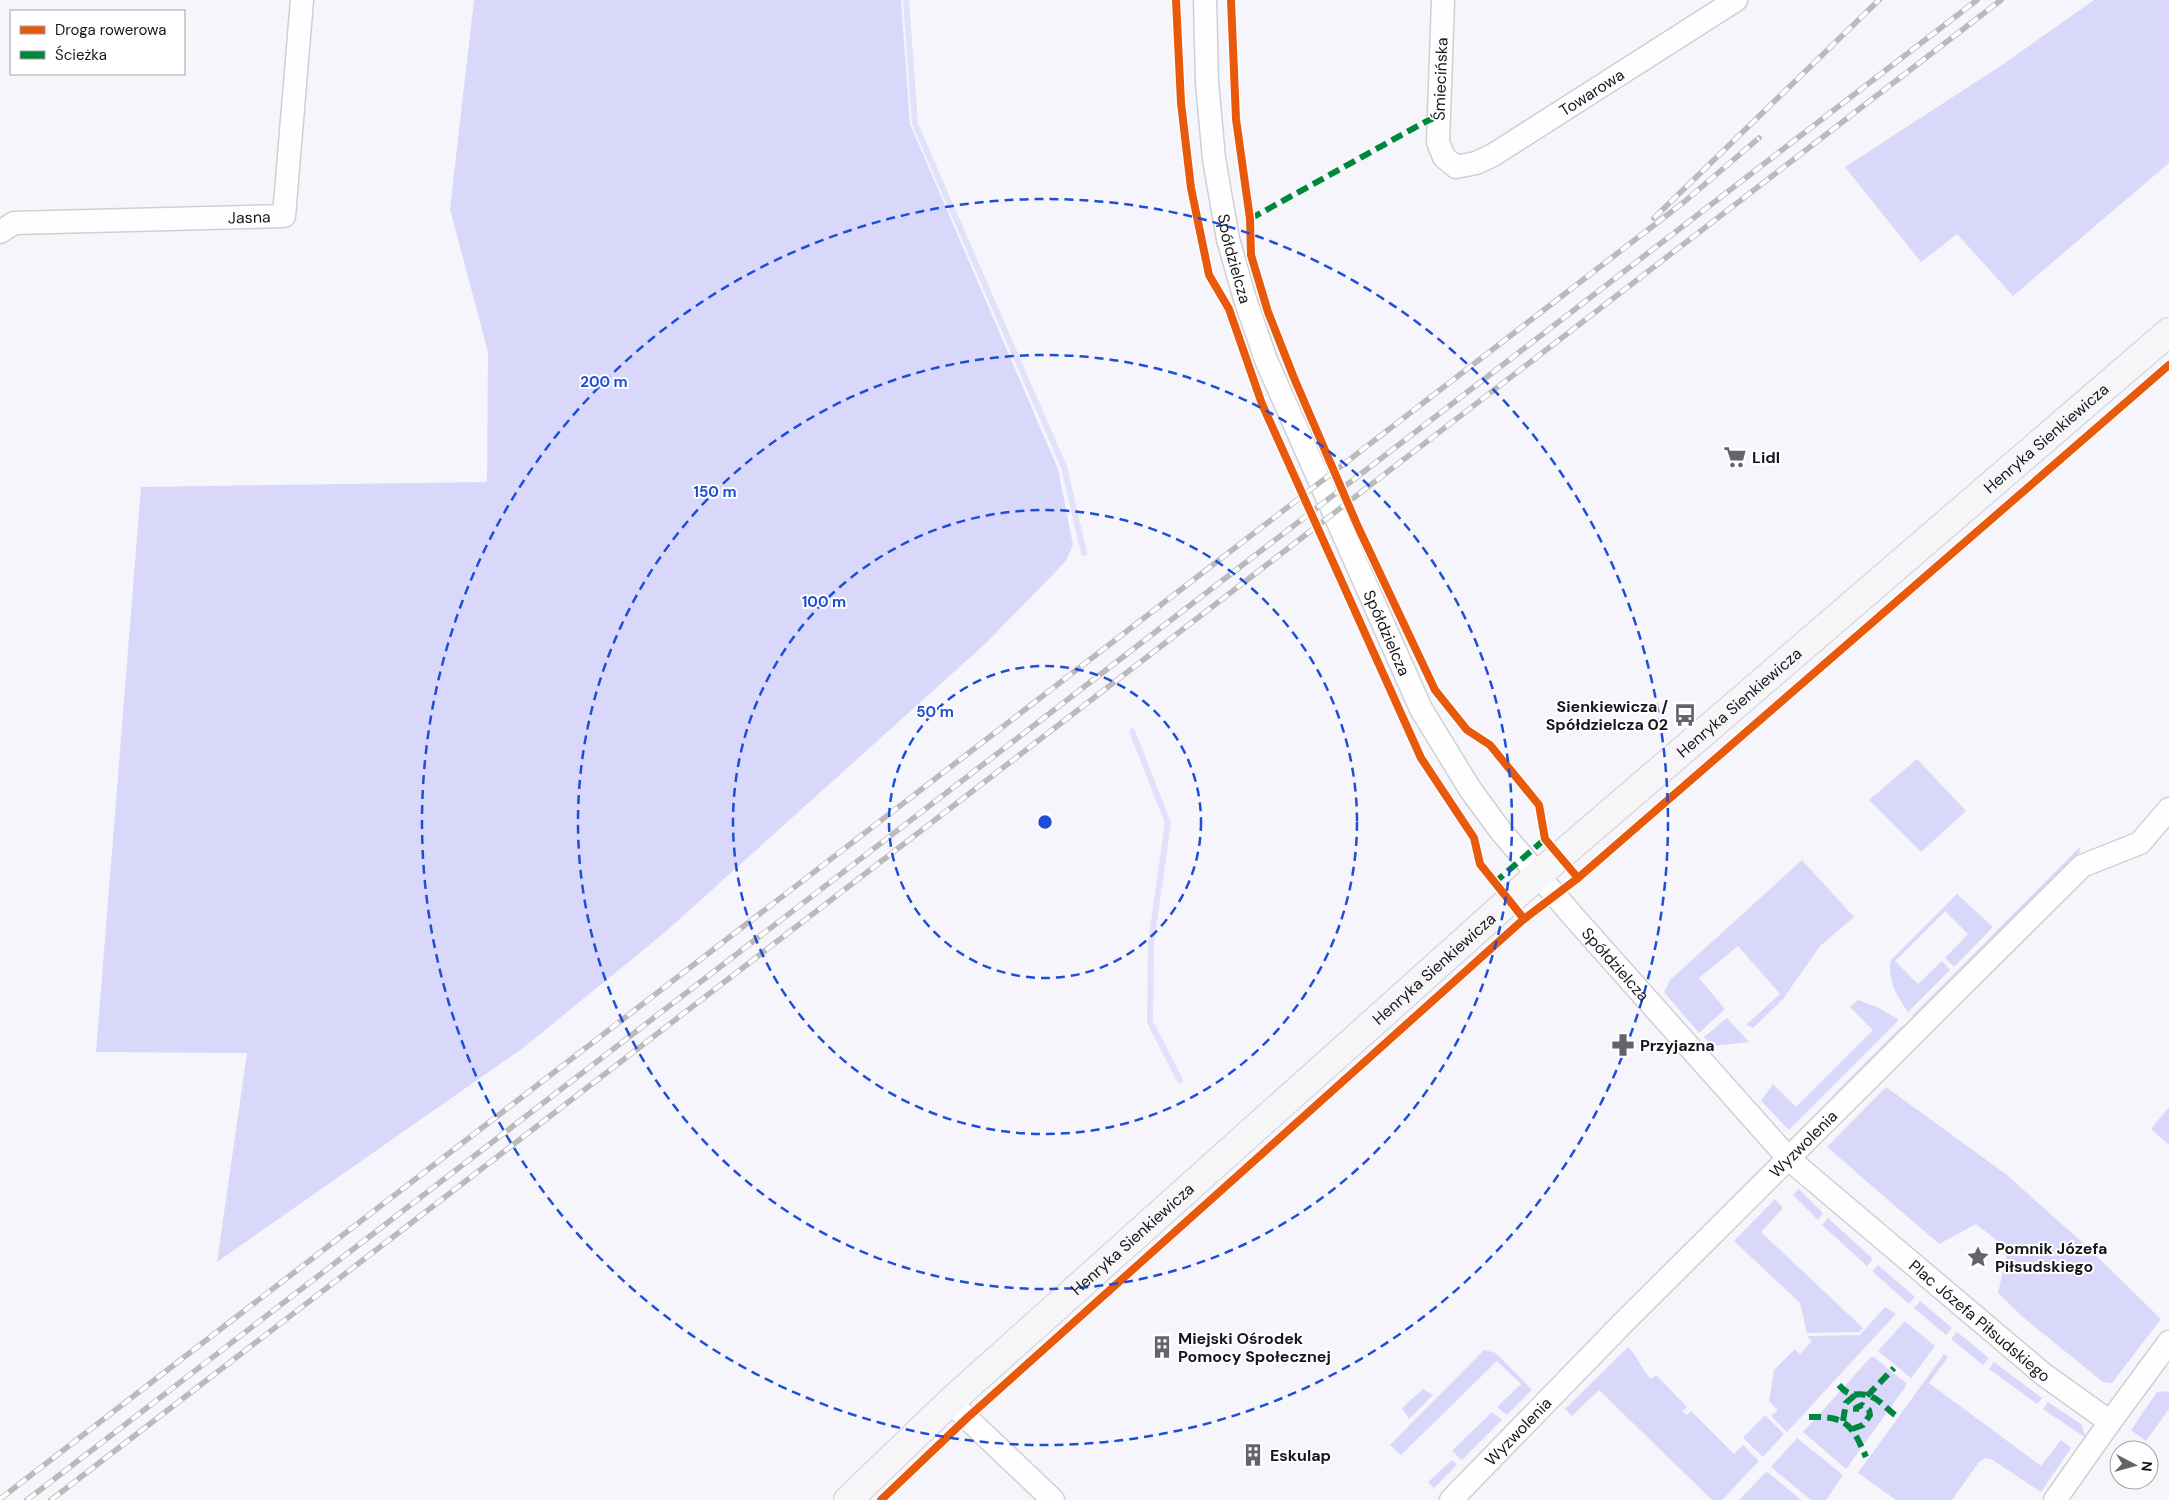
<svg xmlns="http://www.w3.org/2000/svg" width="2169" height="1500" font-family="'DM Sans',sans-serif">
<rect width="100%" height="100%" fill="#f5f5fb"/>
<g fill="#d9d8fa">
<path d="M 474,0 L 901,0 L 910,124 L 1058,469 L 1073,545 L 1066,561 L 985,644 L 664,933 L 523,1048 L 217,1262 L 247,1053 L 96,1052 L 141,487 L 487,482 L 488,352 L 450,209 Z"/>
<path d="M 2094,0 L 2169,0 L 2169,163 L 2013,296 L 1957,234 L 1921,262 L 1845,167 L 2002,65 Z"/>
<path d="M 1917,759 L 1966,811 L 1921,852 L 1869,800 Z"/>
<path d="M 2081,846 L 2079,853 L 1916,1017 L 1912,1016 Z"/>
<path d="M 1802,860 L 1854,917 L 1820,946 L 1783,999 L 1753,1028 L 1746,1025 L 1780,994 L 1738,946 L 1699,978 L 1725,1009 L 1699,1033 L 1664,992 L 1670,980 Z"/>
<path d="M 1957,894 L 1993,927 L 1954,967 L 1945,958 L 1968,934 L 1945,911 L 1895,961 L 1918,984 L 1942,961 L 1950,970 L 1908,1012 C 1897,996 1887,980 1891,960 Z"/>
<path d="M 1858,1000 L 1879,1008 L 1899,1020 L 1789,1130 L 1761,1101 L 1773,1084 L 1796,1107 L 1873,1030 L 1850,1007 Z"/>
<path d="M 1727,1018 L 1749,1042 L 1712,1046 L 1704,1037 Z"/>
<path d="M 1903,1025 L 1904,1030 L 1834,1099 L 1832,1096 Z"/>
<path d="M 1886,1087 L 2007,1175 L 2084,1244 L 2161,1319 L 2112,1383 L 2103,1382 L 2024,1318 L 1998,1293 L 2008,1249 L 1976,1224 L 1939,1244 L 1827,1147 Z"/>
<path d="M 2169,1107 L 2169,1145 L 2151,1129 Z"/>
<path d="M 1799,1189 L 1823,1213 L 1818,1220 L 1793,1195 Z"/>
<path d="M 1775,1199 L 1783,1208 L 1761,1232 L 1863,1328 L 1859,1332 L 1807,1333 L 1800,1303 L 1734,1241 Z"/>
<path d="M 1828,1218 L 1873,1259 L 1867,1266 L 1822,1225 Z"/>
<path d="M 1878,1265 L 1915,1297 L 1909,1304 L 1872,1271 Z"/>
<path d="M 1920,1301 L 1952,1328 L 1946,1335 L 1914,1308 Z"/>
<path d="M 1885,1307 L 1896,1314 L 1894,1316 L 1787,1432 L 1771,1416 L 1778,1410 L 1769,1401 L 1774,1370 L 1795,1349 L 1800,1354 L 1812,1341 L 1807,1336 L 1860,1335 Z"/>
<path d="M 1905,1321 L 1935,1346 L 1911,1378 L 1878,1351 Z"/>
<path d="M 1957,1332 L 1989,1358 L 1983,1365 L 1951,1339 Z"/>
<path d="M 1628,1347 C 1638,1357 1641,1369 1651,1379 L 1656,1375 L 1687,1407 L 1682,1411 L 1687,1415 L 1691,1411 L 1734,1454 L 1743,1445 L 1759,1461 L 1722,1500 L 1712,1500 L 1599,1390 L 1572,1416 L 1565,1409 Z"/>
<path d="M 1484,1350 L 1496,1353 L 1532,1390 L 1507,1415 L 1497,1407 L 1521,1384 L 1497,1361 L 1401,1455 L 1390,1445 Z"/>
<path d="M 1944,1354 L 1948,1357 L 1929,1383 L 2041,1466 L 2061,1440 L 2071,1448 L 2041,1492 L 1991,1459 L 1985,1458 L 1979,1462 L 1952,1500 L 1896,1500 L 1858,1473 Z"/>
<path d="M 1871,1357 L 1874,1357 L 1906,1383 L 1906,1386 L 1846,1469 L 1803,1432 Z"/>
<path d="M 1994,1362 L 2042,1398 L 2037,1404 L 1989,1369 Z"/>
<path d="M 1423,1389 L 1433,1395 L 1409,1419 L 1402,1408 Z"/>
<path d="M 2169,1391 L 2169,1409 L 2146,1441 L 2131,1430 L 2157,1392 Z"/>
<path d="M 2048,1402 L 2081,1424 L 2086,1438 L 2043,1409 Z"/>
<path d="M 1492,1412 L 1502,1420 L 1462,1460 L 1452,1451 Z"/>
<path d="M 1765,1415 L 1784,1434 L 1763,1457 L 1743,1438 Z"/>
<path d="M 1797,1438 L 1843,1475 L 1826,1500 L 1811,1500 L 1771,1467 Z"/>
<path d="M 1452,1460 L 1457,1465 L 1434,1488 L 1428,1482 Z"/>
<path d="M 1766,1472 L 1769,1473 L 1801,1500 L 1739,1500 Z"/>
</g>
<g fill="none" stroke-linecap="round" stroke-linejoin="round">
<g stroke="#e1e1fb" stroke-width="6">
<path d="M 906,0 L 915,124 L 1064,467 L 1084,553"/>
<path d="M 1132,731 L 1168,823 L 1151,943 L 1150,1022 L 1180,1080"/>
</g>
<defs>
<g id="street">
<path id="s1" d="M 1205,0 L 1207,82 L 1214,159 L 1228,239 L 1245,299 L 1266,360 L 1421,709 L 1470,789 L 1500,830 L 1572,915 L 1790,1160 L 2043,1374 L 2110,1422 L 2169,1342"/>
<path id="s2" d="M 1443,0 L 1438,142 L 1444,157 L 1456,167 L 1476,163 L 1493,155 L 1736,0"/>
<path id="s3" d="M 0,232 L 14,223 L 284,216 L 302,0"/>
<path d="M 950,1402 L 1053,1500"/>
<path id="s4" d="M 1451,1500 L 1621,1325 L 2082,866 L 2140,843 L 2169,809"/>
<path d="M 2055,1500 L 2110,1422"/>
</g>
<g id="secondary">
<path id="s5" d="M 848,1500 L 950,1402 L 1538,875 L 2169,332"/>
</g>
</defs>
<use href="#street" stroke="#cfcfd5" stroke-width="25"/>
<use href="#secondary" stroke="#cfcfd5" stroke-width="30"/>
<use href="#street" stroke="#fefefe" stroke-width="22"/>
<use href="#secondary" stroke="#f6f6f8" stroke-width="28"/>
<defs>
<g id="rail">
<path d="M 1654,218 L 1879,0"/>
<path d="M 0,1499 L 1684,202 L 1759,138"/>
<path d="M 27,1500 L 1977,0"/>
<path d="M 51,1500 L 2001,0"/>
</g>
</defs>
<use href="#rail" stroke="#bababa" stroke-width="5.5"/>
<use href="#rail" stroke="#fff" stroke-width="4" stroke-dasharray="11" stroke-linecap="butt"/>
<g stroke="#00873e" stroke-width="6" stroke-dasharray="12 6" stroke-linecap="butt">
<path d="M 1250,219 L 1425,122 L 1439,116"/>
<path d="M 1494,883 L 1545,839"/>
<path d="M 1839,1385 C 1852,1401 1858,1390 1872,1397 C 1880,1400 1888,1410 1895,1415"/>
<path d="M 1867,1396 L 1894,1368"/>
<path d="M 1809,1417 C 1846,1416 1852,1424 1866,1457"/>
<path d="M 1843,1421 L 1846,1403 L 1855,1395"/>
<path d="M 1852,1429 L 1863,1425 L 1870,1415 L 1869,1410 L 1862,1405 L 1856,1408 L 1856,1413"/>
</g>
<defs>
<g id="cycleway">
<path d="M 1176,0 L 1181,103 L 1191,188 L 1209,275 L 1229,309 L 1262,404 L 1421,758 L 1474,838 L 1480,864 L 1524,919"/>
<path d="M 1231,0 L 1236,119 L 1250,219 L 1251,255 L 1268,312 L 1294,378 L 1358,527 L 1435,690 L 1467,730 L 1490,745 L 1539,805 L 1545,839 L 1578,878"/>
<path d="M 881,1500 L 967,1418 L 1524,919 L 1578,878 L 2169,365"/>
</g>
</defs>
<use href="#cycleway" stroke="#fff" stroke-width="11"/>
<use href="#cycleway" stroke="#e8590c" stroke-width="8"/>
</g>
<g fill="none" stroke="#1d4ed8" stroke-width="2.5" stroke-dasharray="9 6">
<circle cx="1045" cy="822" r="156"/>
<circle cx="1045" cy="822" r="312"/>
<circle cx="1045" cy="822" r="467"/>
<circle cx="1045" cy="822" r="623"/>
</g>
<defs>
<symbol id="supermarket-bare" viewBox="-9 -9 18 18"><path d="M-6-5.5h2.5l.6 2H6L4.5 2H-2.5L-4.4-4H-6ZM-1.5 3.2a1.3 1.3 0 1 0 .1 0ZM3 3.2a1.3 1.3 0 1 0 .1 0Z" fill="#64646a" stroke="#fff" stroke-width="2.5" paint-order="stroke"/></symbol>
<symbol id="bus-bare" viewBox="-9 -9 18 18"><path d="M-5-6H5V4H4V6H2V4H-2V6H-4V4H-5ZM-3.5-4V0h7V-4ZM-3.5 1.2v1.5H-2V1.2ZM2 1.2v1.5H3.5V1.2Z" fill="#64646a" stroke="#fff" stroke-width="2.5" paint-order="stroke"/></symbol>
<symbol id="pharmacy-bare" viewBox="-9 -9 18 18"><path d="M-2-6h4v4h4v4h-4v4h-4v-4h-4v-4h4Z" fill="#64646a" stroke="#fff" stroke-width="2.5" paint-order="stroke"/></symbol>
<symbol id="sight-bare" viewBox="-9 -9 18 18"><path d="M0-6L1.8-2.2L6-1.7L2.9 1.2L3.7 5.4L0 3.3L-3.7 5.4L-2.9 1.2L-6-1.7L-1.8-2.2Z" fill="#64646a" stroke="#fff" stroke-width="2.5" paint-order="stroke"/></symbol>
<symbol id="building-bare" viewBox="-9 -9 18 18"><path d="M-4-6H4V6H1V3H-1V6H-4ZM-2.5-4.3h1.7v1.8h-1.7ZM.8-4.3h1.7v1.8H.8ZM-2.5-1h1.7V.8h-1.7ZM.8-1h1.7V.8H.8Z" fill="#64646a" stroke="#fff" stroke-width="2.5" paint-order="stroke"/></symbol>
</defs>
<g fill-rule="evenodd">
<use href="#supermarket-bare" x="1719" y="441" width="32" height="32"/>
<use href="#bus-bare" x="1669" y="699" width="32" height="32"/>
<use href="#pharmacy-bare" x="1607" y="1029" width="32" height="32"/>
<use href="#sight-bare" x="1962" y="1241" width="32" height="32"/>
<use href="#building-bare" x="1146" y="1331" width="32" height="32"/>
<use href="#building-bare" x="1237" y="1439" width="32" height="32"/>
</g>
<g text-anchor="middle" stroke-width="4" stroke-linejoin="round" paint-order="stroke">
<g font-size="16" fill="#16161c" stroke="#fff">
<text transform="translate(1440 79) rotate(-88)" y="6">Śmiecińska</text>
<text dy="6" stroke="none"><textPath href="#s2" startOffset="330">Towarowa</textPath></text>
<text dy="6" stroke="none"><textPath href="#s3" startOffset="252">Jasna</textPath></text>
<text dy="6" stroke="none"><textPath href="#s1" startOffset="261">Spółdzielcza</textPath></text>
<text dy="6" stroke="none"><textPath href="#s5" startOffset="1601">Henryka Sienkiewicza</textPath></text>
<text dy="6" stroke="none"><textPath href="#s1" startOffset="666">Spółdzielcza</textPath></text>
<text dy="6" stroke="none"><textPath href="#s5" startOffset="1196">Henryka Sienkiewicza</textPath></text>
<text dy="6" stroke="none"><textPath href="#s1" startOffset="1071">Spółdzielcza</textPath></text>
<text dy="6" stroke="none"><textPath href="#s5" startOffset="791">Henryka Sienkiewicza</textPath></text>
<text dy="6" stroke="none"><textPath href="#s4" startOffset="501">Wyzwolenia</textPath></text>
<text dy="6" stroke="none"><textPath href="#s5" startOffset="386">Henryka Sienkiewicza</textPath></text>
<text dy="6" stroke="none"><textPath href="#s1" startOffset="1582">Plac Józefa Piłsudskiego</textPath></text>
<text dy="6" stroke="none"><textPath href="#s4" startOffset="96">Wyzwolenia</textPath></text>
</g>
<g font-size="16" font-weight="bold" fill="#16161c" stroke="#fff" text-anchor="start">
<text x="1752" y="463">Lidl</text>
<text x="1668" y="712" text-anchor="end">Sienkiewicza /<tspan x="1668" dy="18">Spółdzielcza 02</tspan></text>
<text x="1640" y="1051">Przyjazna</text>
<text x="1995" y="1254">Pomnik Józefa<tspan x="1995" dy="18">Piłsudskiego</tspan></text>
<text x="1178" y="1344">Miejski Ośrodek<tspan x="1178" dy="18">Pomocy Społecznej</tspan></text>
<text x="1270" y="1461">Eskulap</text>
</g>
</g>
<circle cx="1045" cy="822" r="8" fill="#1d4ed8" stroke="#fff" stroke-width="2.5"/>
<g font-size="15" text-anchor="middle" font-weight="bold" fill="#1d4ed8" stroke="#fff" stroke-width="4" stroke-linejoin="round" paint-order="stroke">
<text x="604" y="387">200 m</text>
<text x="715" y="497">150 m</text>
<text x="824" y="607">100 m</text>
<text x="935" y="717">50 m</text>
</g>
<rect x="10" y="10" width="175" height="65" fill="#ffffff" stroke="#a2a2a4"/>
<rect x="20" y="26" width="25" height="8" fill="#e8590c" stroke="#a2a2a4"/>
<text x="55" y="35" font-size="15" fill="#16161c">Droga rowerowa</text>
<rect x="20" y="51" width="25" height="8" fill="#00873e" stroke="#a2a2a4"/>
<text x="55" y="60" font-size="15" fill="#16161c">Ścieżka</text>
<g transform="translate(2134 1465) rotate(96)"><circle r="24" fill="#ffffff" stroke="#a2a2a4"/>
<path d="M0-4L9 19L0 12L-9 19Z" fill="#64646a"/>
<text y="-8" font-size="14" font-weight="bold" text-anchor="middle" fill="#16161c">N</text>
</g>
</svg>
